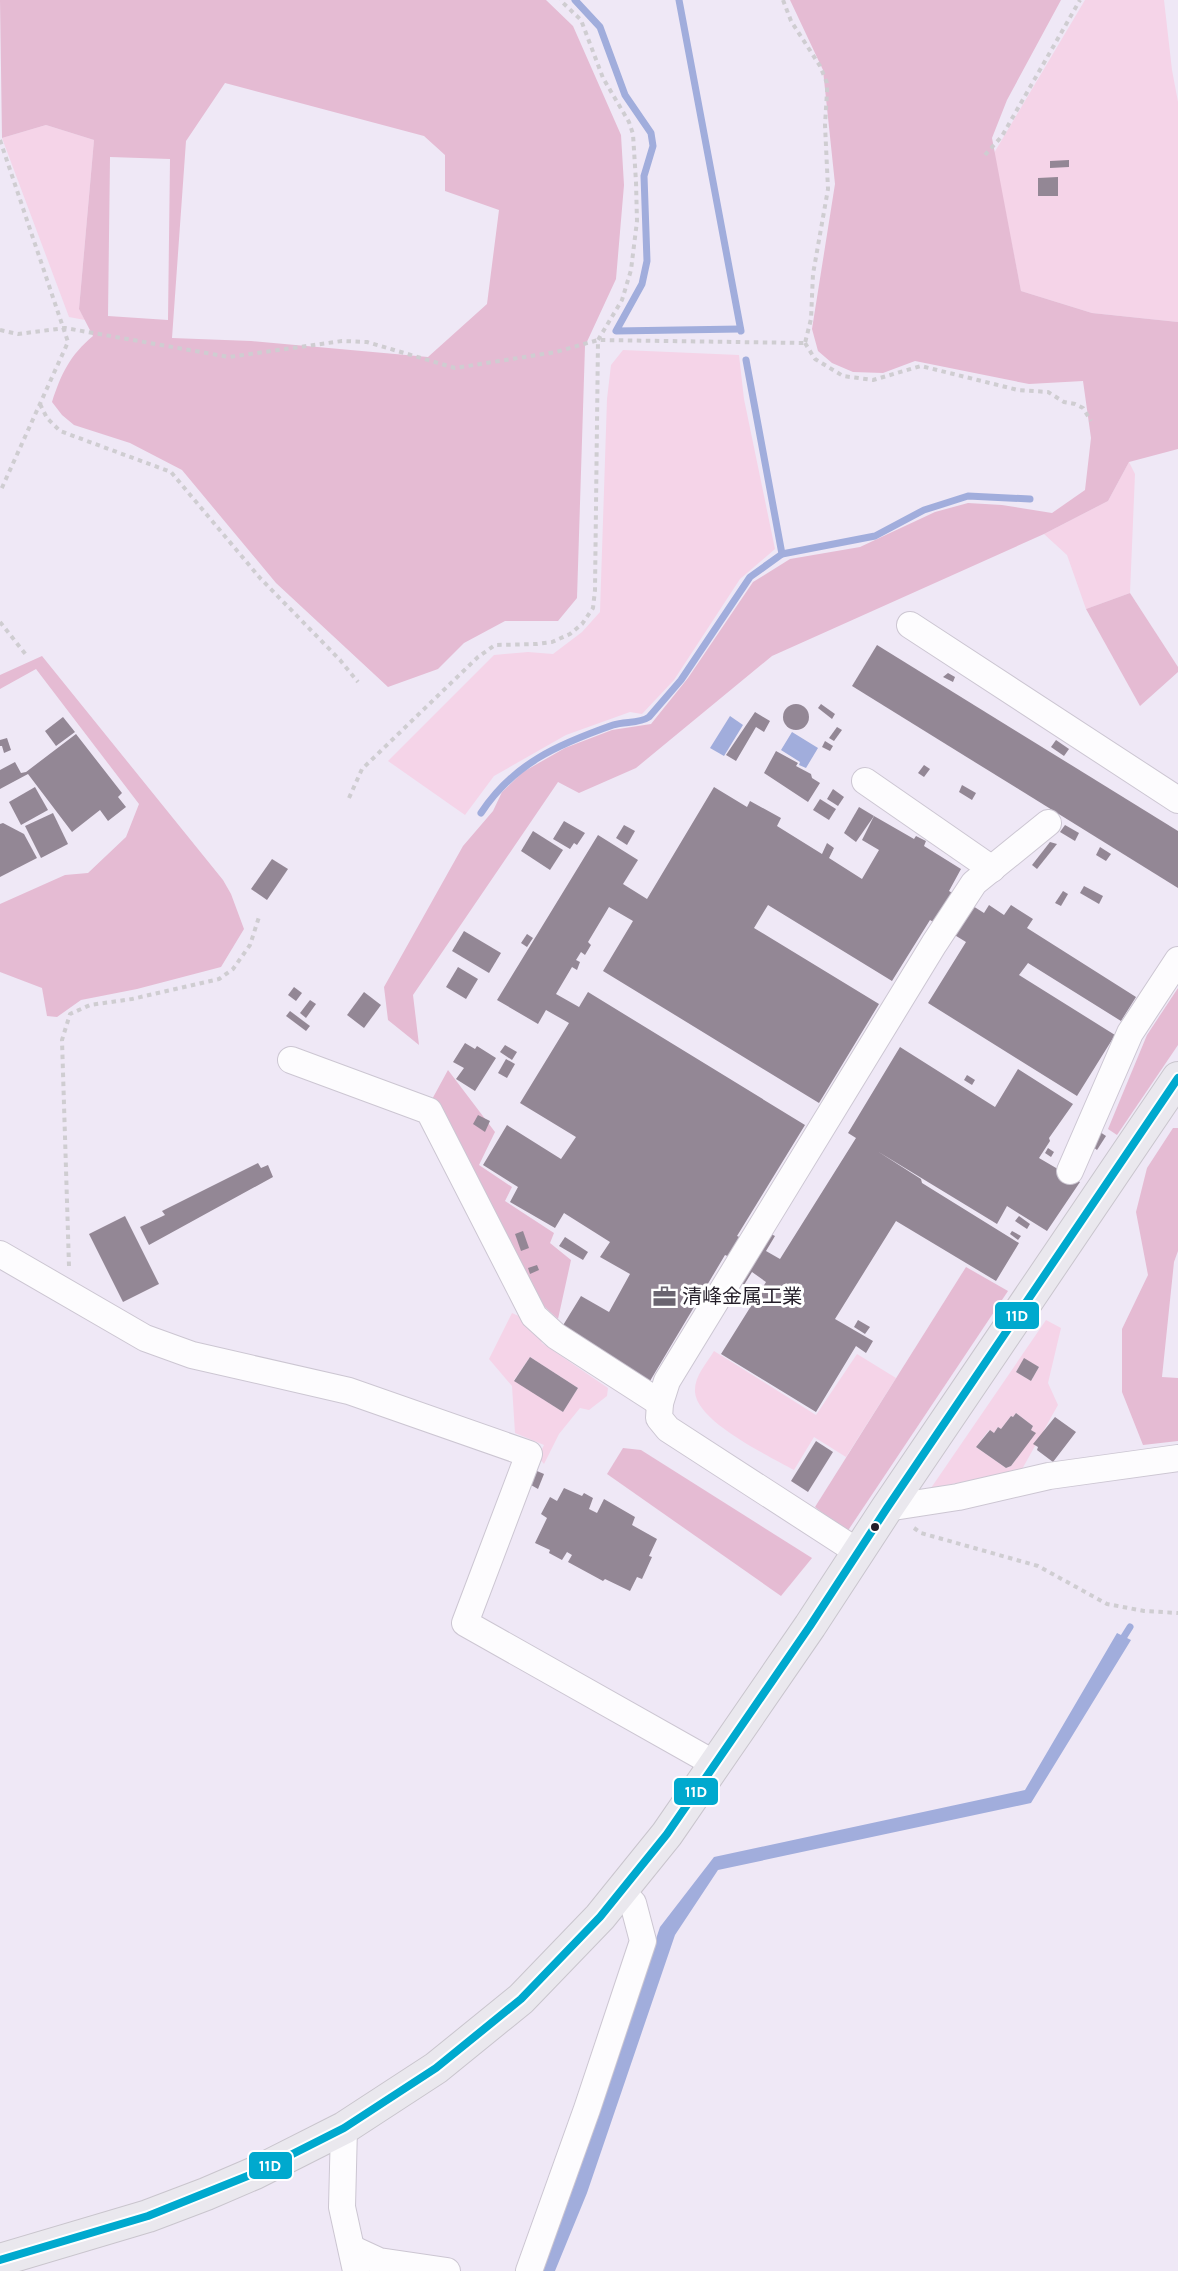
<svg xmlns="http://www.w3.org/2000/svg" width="1178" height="2271" font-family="Karla,'Noto Sans JP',sans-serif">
<rect width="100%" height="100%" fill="#efe8f6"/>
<g fill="#f5d4e8" fill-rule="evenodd">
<path d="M 1085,0 L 1164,0 L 1172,70 L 1178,102 L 1178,322 L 1092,313 L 1021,291 L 994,153 Z"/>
<path d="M 46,125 L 94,140 L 79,309 L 85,320 L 69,317 L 2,138 Z"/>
<path d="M 623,350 L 739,355 L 744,399 L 775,549 L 740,579 L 674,680 L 642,714 L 630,712 L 566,735 L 494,776 L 465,815 L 388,761 L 494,655 L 528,652 L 553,654 L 582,632 L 600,612 L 607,399 L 611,365 Z"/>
<path d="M 1129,462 L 1135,474 L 1130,593 L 1086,609 L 1067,555 L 1044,534 L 1108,501 Z"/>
<path d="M 512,1313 L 532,1322 L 542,1343 L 608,1388 L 607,1396 L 589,1410 L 580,1408 L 559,1434 L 544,1464 L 538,1457 L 544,1445 L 515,1433 L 512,1386 L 489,1359 ZM 530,1357 L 578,1388 L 563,1412 L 514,1380 Z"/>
<path d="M 1046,1320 L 1061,1328 L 1048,1383 L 1058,1405 L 1021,1471 L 931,1488 ZM 1024,1359 L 1039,1367 L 1031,1381 L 1016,1372 ZM 1016,1413 L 1033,1426 L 1031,1430 L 1035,1433 L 1011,1466 L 1006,1468 L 976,1447 L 989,1430 L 994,1433 L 998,1427 L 1001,1429 L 1011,1416 L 1013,1417 Z"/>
<path d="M 714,1351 L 816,1415 L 857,1354 L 896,1378 L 846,1457 L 814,1437 L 794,1470 C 769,1456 697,1422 695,1392 C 694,1377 706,1364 714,1351 Z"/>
</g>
<g fill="#e5bbd3" fill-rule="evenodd">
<path d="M 0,0 L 546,0 L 573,26 L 621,135 L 624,185 L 616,279 L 585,346 L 577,598 L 558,621 L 505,621 L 464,643 L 438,669 L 388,687 L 276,583 L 182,470 L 130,443 L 74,425 L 62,415 L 52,402 C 61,374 70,355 93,336 L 79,309 L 94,140 L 46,125 L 2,138 ZM 225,83 L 424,136 L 445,155 L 445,191 L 499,210 L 487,304 L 428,357 L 251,341 L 172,338 L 186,141 ZM 110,157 L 170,159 L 168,320 L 108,316 Z"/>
<path d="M 790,0 L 1061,0 L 1007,100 L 992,138 L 1021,291 L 1092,313 L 1178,322 L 1178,449 L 1129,462 L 1108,501 L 1044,534 L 772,656 L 636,768 L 579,793 L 558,782 L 413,995 L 419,1045 L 388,1020 L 384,987 L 463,846 L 493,811 L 502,792 L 523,772 L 565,748 L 612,730 L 651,724 L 688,678 L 753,582 L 790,559 L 860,547 L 935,512 L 968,503 L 1002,505 L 1052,513 L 1085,490 L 1091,438 L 1083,381 L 1029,384 L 915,361 L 883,373 L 853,372 L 832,363 L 818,351 L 812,329 L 835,184 L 823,70 Z"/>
<path d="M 1130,593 L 1178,667 L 1178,672 L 1140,706 L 1086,609 Z"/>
<path d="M 42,656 L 223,880 L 231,894 L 244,929 L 221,967 L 137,989 L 81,1000 L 57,1017 L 47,1016 L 42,988 L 0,972 L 0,904 L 65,875 L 88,873 L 126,837 L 139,804 L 36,669 L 0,689 L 0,675 Z"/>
<path d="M 1178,988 L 1178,1045 L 1117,1135 L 1108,1129 L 1147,1035 Z"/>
<path d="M 448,1070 L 495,1132 L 479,1165 L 512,1187 L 505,1201 L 554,1233 L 550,1243 L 571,1260 L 558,1319 L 535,1298 L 430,1103 Z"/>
<path d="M 1173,1128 L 1178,1128 L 1178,1251 L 1174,1262 L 1162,1377 L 1178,1378 L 1178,1441 L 1143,1445 L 1122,1392 L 1122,1329 L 1148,1275 L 1136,1212 L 1147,1168 Z"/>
<path d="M 966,1267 L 1008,1291 L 847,1532 L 815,1507 Z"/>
<path d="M 623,1448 L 641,1450 L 812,1558 L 781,1596 L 607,1474 Z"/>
</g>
<g fill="#a1addc">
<path d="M 730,716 L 743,725 L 724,756 L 710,748 Z"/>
<path d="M 792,732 L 818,748 L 806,768 L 799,765 L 800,762 L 781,750 Z"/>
<path d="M 1117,1633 L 1131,1640 L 1031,1803 L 718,1870 L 675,1935 L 587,2193 L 555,2271 L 539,2271 L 572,2187 L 660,1927 L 714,1857 L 1025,1790 Z"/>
</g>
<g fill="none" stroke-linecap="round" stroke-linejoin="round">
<g stroke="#a1addc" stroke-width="7">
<path d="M 575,0 L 600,27 L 625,95 L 651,133 L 653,146 L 644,176 L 647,261 L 642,284 L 616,331 L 740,329"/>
<path d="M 679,0 L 741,331"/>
<path d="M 746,360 L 782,554"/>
<path d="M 481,813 C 514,763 559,744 613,725 C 625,721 639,724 649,717 L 681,680 L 750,577 L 782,554 L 875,536 L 924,510 L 968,496 L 1030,499"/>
<path d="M 1120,1643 L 1130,1627"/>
</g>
</g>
<g fill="#938795">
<path d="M 1069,160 L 1069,167 L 1050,168 L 1050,161 Z"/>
<path d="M 1058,177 L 1058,196 L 1038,196 L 1038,178 Z"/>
<path d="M 877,645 L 1178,831 L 1178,888 L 852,686 Z"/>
<path d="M 948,673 L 955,677 L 953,682 L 943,677 Z"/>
<path d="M 821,704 L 835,714 L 832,719 L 818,708 Z"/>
<circle cx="796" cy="717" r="13"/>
<path d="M 755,712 L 770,721 L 764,732 L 756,727 L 736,761 L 726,755 Z"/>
<path d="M 63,717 L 75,732 L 56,746 L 45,731 Z"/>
<path d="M 837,727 L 842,730 L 834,741 L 829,738 Z"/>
<path d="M 76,734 L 122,793 L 118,797 L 126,807 L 108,821 L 100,810 L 72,832 L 28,774 L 0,789 L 0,770 L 15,762 L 21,773 L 26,772 Z"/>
<path d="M 7,738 L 11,750 L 4,753 L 2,746 L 0,746 L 0,740 Z"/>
<path d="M 1056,740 L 1069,749 L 1064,756 L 1051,747 Z"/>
<path d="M 825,741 L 833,746 L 830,751 L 822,747 Z"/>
<path d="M 776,751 L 798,763 L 796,766 L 811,774 L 812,778 L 820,783 L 808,802 L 764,773 Z"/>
<path d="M 924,765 L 930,769 L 924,777 L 918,773 Z"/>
<path d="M 962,785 L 976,793 L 972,800 L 959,792 Z"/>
<path d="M 35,787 L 48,810 L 21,825 L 9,802 Z"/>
<path d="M 714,787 L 747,807 L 750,801 L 781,818 L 777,826 L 822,854 L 827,843 L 834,848 L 829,858 L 862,879 L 879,850 L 862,840 L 874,816 L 914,839 L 916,836 L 926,841 L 924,846 L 961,869 L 949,891 L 984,913 L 989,905 L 1004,915 L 1011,905 L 1033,919 L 1027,928 L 1136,997 L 1121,1021 L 1028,963 L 1019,975 L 1115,1035 L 1077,1096 L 928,1003 L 966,942 L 930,920 L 892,981 L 768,905 L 754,928 L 879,1004 L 819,1103 L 603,971 L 633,921 L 609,907 L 588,942 L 591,945 L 585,955 L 581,952 L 576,960 L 580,962 L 577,970 L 572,967 L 556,994 L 579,1007 L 588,992 L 805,1125 L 737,1236 L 744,1239 L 753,1225 L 775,1236 L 766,1251 L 780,1259 L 856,1138 L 848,1133 L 900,1047 L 995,1107 L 1018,1069 L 1073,1104 L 1049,1138 L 1050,1141 L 1039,1158 L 1080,1182 L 1047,1231 L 1007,1206 L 997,1224 L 877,1151 L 921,1179 L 922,1183 L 1019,1243 L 996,1281 L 896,1221 L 835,1319 L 873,1341 L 866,1353 L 856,1346 L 816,1412 L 721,1354 L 766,1282 L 752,1272 L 744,1285 L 723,1272 L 732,1258 L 725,1255 L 650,1381 L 562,1327 L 581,1296 L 609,1312 L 630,1274 L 600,1257 L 610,1242 L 564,1213 L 555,1228 L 510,1202 L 518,1187 L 483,1165 L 507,1125 L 561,1159 L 576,1137 L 520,1103 L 569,1023 L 546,1010 L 538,1024 L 497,1000 L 598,835 L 638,860 L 623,884 L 647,899 Z"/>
<path d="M 833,789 L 844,797 L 838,806 L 827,799 Z"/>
<path d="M 820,799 L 836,809 L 829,820 L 813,810 Z"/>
<path d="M 859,807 L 874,816 L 856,842 L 844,833 Z"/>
<path d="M 53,813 L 68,844 L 41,858 L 25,826 Z"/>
<path d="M 564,821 L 585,833 L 577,845 L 574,843 L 570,849 L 553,839 Z"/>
<path d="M 3,823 L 24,834 L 37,858 L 0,877 L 0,824 Z"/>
<path d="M 624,825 L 635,831 L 627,845 L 616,838 Z"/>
<path d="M 1065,825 L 1079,833 L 1075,841 L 1060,832 Z"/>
<path d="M 533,831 L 563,850 L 550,870 L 521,851 Z"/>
<path d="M 1050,842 L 1057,844 L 1037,869 L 1032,865 Z"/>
<path d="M 1100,847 L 1111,854 L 1106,861 L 1096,855 Z"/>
<path d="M 272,859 L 288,869 L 267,900 L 251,889 Z"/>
<path d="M 1084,886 L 1103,896 L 1099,904 L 1080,893 Z"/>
<path d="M 1063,891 L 1068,894 L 1061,906 L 1055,903 Z"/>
<path d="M 464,931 L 501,953 L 489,973 L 452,951 Z"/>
<path d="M 527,934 L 533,938 L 527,947 L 521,943 Z"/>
<path d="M 458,967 L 478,979 L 466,999 L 446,987 Z"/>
<path d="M 294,987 L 302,993 L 296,1001 L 288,995 Z"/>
<path d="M 364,992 L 381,1005 L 364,1028 L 347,1015 Z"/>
<path d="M 310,1000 L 316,1004 L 306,1018 L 300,1013 Z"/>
<path d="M 290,1011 L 310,1026 L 306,1031 L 286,1016 Z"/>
<path d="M 465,1043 L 475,1049 L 477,1046 L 496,1058 L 475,1091 L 456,1079 L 464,1068 L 453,1062 Z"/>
<path d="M 505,1045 L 517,1052 L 512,1060 L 500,1052 Z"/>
<path d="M 506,1059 L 515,1064 L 507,1078 L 498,1073 Z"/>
<path d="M 967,1075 L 975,1080 L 972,1085 L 964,1080 Z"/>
<path d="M 478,1115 L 490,1121 L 485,1132 L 473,1124 Z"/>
<path d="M 1100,1132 L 1106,1136 L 1097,1150 L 1092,1146 Z"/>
<path d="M 1048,1148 L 1054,1152 L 1051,1157 L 1045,1153 Z"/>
<path d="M 258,1163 L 261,1168 L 268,1165 L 273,1177 L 149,1245 L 140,1227 L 165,1215 L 162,1211 Z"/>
<path d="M 125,1216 L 159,1284 L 123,1302 L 89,1234 Z"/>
<path d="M 1019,1216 L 1030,1224 L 1027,1229 L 1015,1221 Z"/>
<path d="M 523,1231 L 529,1248 L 521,1251 L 515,1234 Z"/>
<path d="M 1012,1231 L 1021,1236 L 1018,1240 L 1010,1234 Z"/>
<path d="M 565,1237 L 588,1252 L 583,1260 L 559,1246 Z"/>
<path d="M 537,1265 L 539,1270 L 530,1274 L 528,1268 Z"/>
<path d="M 858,1320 L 870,1327 L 865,1334 L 854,1327 Z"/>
<path d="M 530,1357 L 578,1388 L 563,1412 L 514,1381 Z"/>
<path d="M 1024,1358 L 1039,1367 L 1031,1381 L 1016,1372 Z"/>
<path d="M 1016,1413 L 1033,1426 L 1031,1430 L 1036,1433 L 1011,1466 L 1006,1468 L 976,1447 L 990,1430 L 994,1433 L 998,1427 L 1001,1429 L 1011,1416 L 1013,1417 Z"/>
<path d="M 1055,1417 L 1076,1432 L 1053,1462 L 1037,1450 L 1038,1447 L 1033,1444 Z"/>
<path d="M 816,1441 L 833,1452 L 808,1492 L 791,1481 Z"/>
<path d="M 537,1471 L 544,1474 L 538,1489 L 531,1485 Z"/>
<path d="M 564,1488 L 582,1496 L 584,1493 L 593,1498 L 589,1509 L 597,1513 L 604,1499 L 635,1517 L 632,1525 L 657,1539 L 649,1556 L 652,1557 L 642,1579 L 637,1577 L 630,1591 L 605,1579 L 603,1581 L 568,1562 L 572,1555 L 567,1552 L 562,1560 L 549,1553 L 550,1550 L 535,1543 L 547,1518 L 541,1514 L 550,1497 L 557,1501 Z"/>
</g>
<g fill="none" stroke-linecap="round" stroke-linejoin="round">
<defs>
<g id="minor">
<path d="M 910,625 L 1178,800"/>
<path d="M 865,781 L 992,869"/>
<path d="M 291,1060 L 429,1111 L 534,1316 L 556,1336 L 660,1403"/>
<path d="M 1070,1171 L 1130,1033 L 1178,960"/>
<path d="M 0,1254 L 145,1338 L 192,1355 L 349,1391 L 529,1454 L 465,1623 L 715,1764"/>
<path d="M 887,1508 L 958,1497 L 1049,1476 L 1178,1458"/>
<path d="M 858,1552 L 668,1429 L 659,1418 L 660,1403 L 667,1381 L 934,944 L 974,883 L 1048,823"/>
<path d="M 344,2128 L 342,2207 L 356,2271"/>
<path d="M 353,2249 L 379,2261 L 447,2271"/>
<path d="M 529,2271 L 587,2109 L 643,1941 L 633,1903 L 621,1892"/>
</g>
<path id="major" d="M 0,2260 L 148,2216 L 206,2194 L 255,2173 L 344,2128 L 436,2068 L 521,1999 L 600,1917 L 667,1834 L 810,1626 L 887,1508 L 1178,1078"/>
</defs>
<use href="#minor" stroke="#ccc6d2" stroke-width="28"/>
<use href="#major" stroke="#c9c5cd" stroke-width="34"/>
<g stroke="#cfcdd1" stroke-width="4" stroke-dasharray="4.5 4.5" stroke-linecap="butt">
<path d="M 783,0 L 791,21 L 820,66 L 827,83 L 827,92 L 825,125 L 828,189 L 813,274 L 811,319 L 805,343"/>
<path d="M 0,140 L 68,342 L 0,492"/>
<path d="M 985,155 L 1002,136 L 1080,0"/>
<path d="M 0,330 L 18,334 L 65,328 L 229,357 L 342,341 L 367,342 L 455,368 L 556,352 L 598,340 L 805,343"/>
<path d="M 805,343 L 815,359 L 843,376 L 873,380 L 921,366 L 1018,390 L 1048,392 L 1064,402 L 1075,404 L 1083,408 L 1091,421"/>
<path d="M 40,404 L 47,418 L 60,431 L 171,472 L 260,578 L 340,660 L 358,682"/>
<path d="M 0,622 L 27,656"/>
<path d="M 349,798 L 362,769 L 478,657 L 495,645 L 537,644 L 552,642 L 570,634 L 582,624 L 593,608 L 595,590 L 598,340 L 622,300 L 631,270 L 637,221 L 636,182 L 633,134 L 629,122 L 603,78 L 581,20 L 560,0"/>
<path d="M 69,1266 L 62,1040 L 70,1014 L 90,1005 L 132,999 L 219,979 L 233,969 L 250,945 L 259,917"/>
<path d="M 914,1528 L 921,1533 L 1038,1566 L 1107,1604 L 1144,1611 L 1178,1613"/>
</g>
<use href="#minor" stroke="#fdfcfe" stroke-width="26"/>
<use href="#major" stroke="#eae8ee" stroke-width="32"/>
<defs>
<path id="bus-1" d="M 0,2260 L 148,2216 L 255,2173 L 344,2128 L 436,2068 L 521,1999 L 600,1917 L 667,1834 L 810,1626 L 887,1508 L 1178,1078"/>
</defs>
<use href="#bus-1" stroke="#fff" stroke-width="12"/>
<use href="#bus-1" stroke="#00a9ce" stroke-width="8"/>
</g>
<defs>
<symbol id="office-bare" viewBox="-9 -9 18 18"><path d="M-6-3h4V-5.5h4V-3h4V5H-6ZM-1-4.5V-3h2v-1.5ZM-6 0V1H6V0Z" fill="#6a6470" stroke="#fff" stroke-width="2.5" paint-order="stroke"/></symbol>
</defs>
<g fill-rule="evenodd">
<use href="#office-bare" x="648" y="1280" width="33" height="33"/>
</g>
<circle fill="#231d28" stroke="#fff" stroke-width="2" cx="875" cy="1527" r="5"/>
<g text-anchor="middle" stroke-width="6" stroke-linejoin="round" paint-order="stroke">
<g font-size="20" fill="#231d28" stroke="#fff" text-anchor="start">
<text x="682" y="1303">清峰金属工業</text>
</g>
</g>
<g stroke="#fff" stroke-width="2">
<rect x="994" y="1301" width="46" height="29" rx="6" fill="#00a9ce"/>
<rect x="673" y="1777" width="46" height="29" rx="6" fill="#00a9ce"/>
<rect x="248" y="2151" width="45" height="29" rx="6" fill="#00a9ce"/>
</g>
<g font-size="16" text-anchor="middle" font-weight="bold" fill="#fff">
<text x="1017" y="1321">11D</text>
<text x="696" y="1797">11D</text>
<text x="270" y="2171">11D</text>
</g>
</svg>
